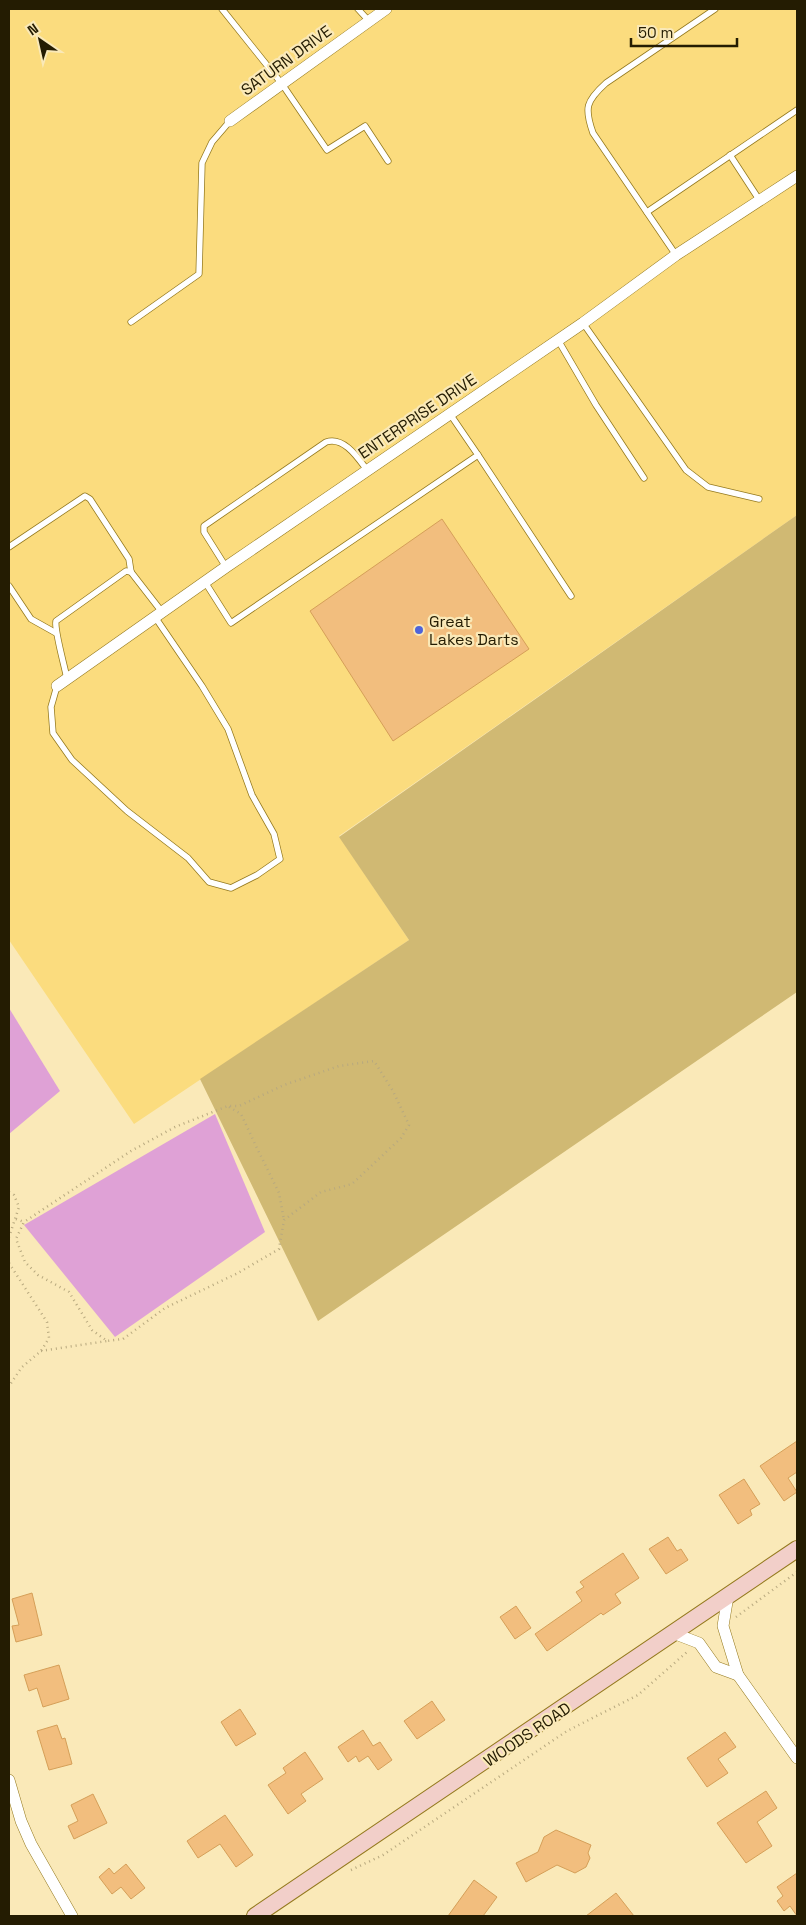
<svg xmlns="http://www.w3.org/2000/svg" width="806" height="1925" font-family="'Space Grotesk',sans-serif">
<rect width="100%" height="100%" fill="#fae9b8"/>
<path fill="#fbdc7e" d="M 9,9 L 797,9 L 797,515 L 339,836 L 409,940 L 134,1124 L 9,940 Z"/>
<path fill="#d0b973" d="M 797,515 L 797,992 L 318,1321 L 200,1079 L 409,940 L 339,837 Z"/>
<g fill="#dfa1d6">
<path d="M 9,1008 L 60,1091 L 9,1134 Z"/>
<path d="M 215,1114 L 265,1232 L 115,1337 L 24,1225 Z"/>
</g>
<g fill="#f2be7e" stroke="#d59f58">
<path d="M 442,519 L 529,649 L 393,741 L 310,611 Z"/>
<path d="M 797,1441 L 797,1472 L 788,1478 L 797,1492 L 784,1501 L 760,1466 Z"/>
<path d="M 744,1479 L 760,1504 L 750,1510 L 752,1515 L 738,1524 L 719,1495 Z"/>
<path d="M 668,1537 L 677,1551 L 681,1549 L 688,1560 L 666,1574 L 649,1549 Z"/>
<path d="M 623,1553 L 639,1578 L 615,1594 L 621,1603 L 603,1615 L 601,1613 L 547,1651 L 535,1634 L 582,1601 L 576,1592 L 584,1587 L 580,1582 Z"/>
<path d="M 32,1593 L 42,1635 L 16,1642 L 12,1626 L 19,1625 L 12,1599 Z"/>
<path d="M 516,1606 L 531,1628 L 515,1639 L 500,1617 Z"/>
<path d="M 59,1665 L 69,1699 L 43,1707 L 37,1688 L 29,1691 L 24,1675 Z"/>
<path d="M 432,1701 L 445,1720 L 417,1739 L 404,1721 Z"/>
<path d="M 240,1709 L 256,1734 L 236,1746 L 221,1722 Z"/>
<path d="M 57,1725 L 62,1739 L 65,1738 L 72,1764 L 49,1770 L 37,1731 Z"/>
<path d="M 363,1730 L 373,1746 L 380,1742 L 392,1760 L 378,1770 L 368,1756 L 359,1762 L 356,1756 L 348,1762 L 338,1747 Z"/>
<path d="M 725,1732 L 736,1747 L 718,1759 L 728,1773 L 707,1787 L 687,1758 Z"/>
<path d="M 305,1752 L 323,1779 L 301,1794 L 306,1801 L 288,1814 L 268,1785 L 286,1773 L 283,1768 Z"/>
<path d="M 766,1791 L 777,1808 L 757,1822 L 772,1846 L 746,1863 L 717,1823 Z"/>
<path d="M 93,1794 L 107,1823 L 74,1839 L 68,1826 L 78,1821 L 71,1805 Z"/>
<path d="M 225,1815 L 253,1855 L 236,1867 L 220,1844 L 198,1858 L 187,1841 Z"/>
<path d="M 556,1830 L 591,1845 L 588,1853 L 590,1858 L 586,1867 L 575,1873 L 557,1865 L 526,1882 L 516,1863 L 538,1852 L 544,1837 Z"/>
<path d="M 126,1864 L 145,1888 L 131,1899 L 121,1887 L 112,1894 L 99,1877 L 109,1868 L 114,1874 Z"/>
<path d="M 797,1873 L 797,1916 L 790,1906 L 784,1911 L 777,1901 L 783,1896 L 777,1887 Z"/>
<path d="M 474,1880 L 497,1897 L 483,1916 L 448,1916 Z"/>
<path d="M 616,1893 L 634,1916 L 586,1916 Z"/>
</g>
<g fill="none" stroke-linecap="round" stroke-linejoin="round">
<defs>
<g id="lane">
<path d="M 222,9 L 282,84 L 327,150 L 365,126 L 388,161"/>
<path d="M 358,9 L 369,21"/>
<path d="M 730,155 L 760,201"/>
<path d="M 647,212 L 797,110"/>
<path d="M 676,255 L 593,133 C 584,108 586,101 606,83 L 715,9"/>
<path d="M 131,322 L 199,274 L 202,163 L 212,142 L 230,121"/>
<path d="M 583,323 L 686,470 L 708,487 L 759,499"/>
<path d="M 558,340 L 596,405 L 644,478"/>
<path d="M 478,455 L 571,596"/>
<path d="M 9,547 L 85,496 L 90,499 L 129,559 L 131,572 L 162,612"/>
<path d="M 226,567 L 204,532 L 204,526 L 326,442 C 344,436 358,458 367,470"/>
<path d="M 205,582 L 231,623 L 478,455 L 450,414"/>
<path d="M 9,586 L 31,619 L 56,633"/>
<path d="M 67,679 C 65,667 54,630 56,621 L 126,571 L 131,572"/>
<path d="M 57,686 L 51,707 L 53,733 L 72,760 L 127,811 L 188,858 L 209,882 L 231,888 L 257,875 L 280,859 L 274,834 L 252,795 L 228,729 L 202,686 L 155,617"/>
</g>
<g id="street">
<path d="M 230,121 L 386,9"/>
<path d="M 57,686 L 226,567 L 583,323 L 676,255 L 797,176"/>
<path d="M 728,1596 L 723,1626 L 738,1675 L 797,1758"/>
<path d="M 673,1633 L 699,1643 L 716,1667 L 738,1675"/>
<path d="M 9,1780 L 21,1821 L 31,1844 L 72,1916"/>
</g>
<path id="secondary" d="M 255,1916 L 797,1549"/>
</defs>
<use href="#lane" stroke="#957a1f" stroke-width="7"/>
<use href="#street" stroke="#957a1f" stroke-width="12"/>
<use href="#secondary" stroke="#957a1f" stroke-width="18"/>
<g stroke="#b8a97f" stroke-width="2.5" stroke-dasharray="1 4" stroke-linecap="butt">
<path d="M 229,1107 L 241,1114 L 255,1144 L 279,1193 L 284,1220"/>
<path d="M 9,1192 L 14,1195 L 19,1207 L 9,1237"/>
<path d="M 16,1219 L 24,1222 L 16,1239 L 25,1262 L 38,1275 L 69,1292 L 92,1330 L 107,1341 L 123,1339 L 165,1308 L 238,1273 L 279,1249 L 284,1220 L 321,1192 L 352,1184 L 401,1138 L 409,1125 L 393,1091 L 374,1061 L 339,1066 L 284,1085 L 239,1106 L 228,1106 L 175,1127 L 131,1151 L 24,1222"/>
<path d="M 9,1263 L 47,1322 L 49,1338 L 41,1351 L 22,1367 L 9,1386"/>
<path d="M 41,1351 L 107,1341"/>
<path d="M 736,1617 L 797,1572"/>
<path d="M 351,1870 L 383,1855 L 567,1731 L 638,1695 L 687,1652"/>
</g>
<use href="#lane" stroke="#fff" stroke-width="5.5"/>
<use href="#street" stroke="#fff" stroke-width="11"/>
<use href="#secondary" stroke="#f2cfc9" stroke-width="16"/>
</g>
<circle fill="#4f64d9" stroke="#fae9b8" stroke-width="2" cx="419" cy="630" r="5"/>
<g text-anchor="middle" stroke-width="4.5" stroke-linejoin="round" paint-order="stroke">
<g font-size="16" fill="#241c02" stroke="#fae9b8">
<text transform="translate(286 60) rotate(-36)" y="6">SATURN DRIVE</text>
<text transform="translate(417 416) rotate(-34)" y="6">ENTERPRISE DRIVE</text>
<text transform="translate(527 1734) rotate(-34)" y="6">WOODS ROAD</text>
</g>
<g font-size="16" fill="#241c02" stroke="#fae9b8" text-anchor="start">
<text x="429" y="627">Great<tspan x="429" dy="18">Lakes Darts</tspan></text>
</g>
</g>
<rect width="806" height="1925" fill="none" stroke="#241c02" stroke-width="20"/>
<g transform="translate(40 40) rotate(326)" stroke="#fae9b8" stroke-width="4" paint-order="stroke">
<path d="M0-4L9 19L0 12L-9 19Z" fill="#241c02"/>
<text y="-8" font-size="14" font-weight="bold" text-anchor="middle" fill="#241c02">N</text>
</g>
<path d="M631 38v8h106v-8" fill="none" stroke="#241c02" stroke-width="2.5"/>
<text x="638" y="38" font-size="15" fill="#241c02" stroke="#fae9b8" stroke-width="4" paint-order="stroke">50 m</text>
</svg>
